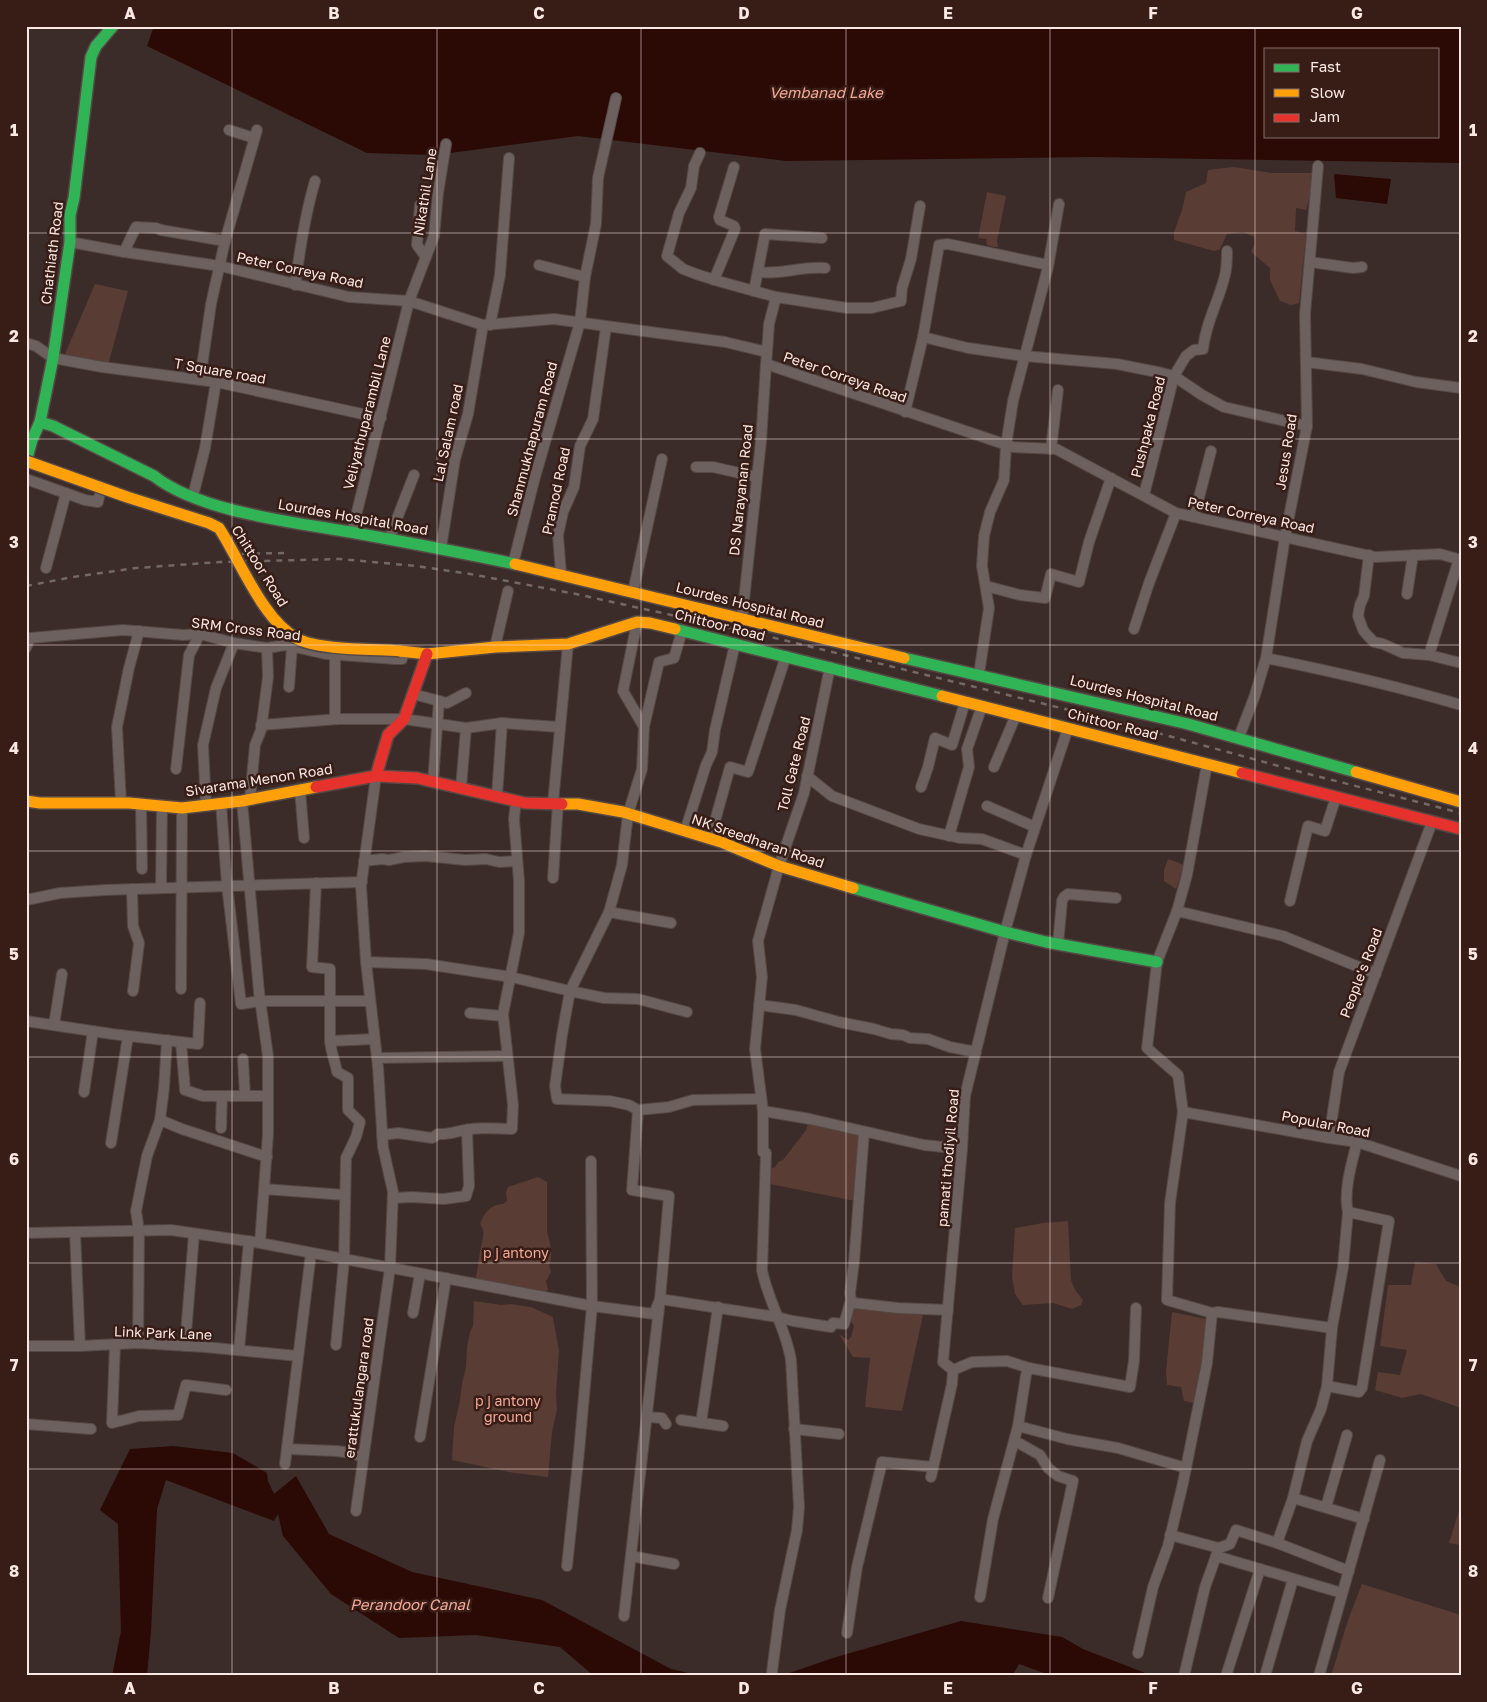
<svg xmlns="http://www.w3.org/2000/svg" width="1487" height="1702" font-family="'Golos Text',sans-serif">
<rect width="100%" height="100%" fill="#3b2c29"/>
<g fill="#593c34">
<path d="M 1234,167 L 1272,173 L 1312,173 L 1311,192 L 1306,210 L 1296,208 L 1295,231 L 1306,234 L 1299,303 L 1291,305 L 1280,301 L 1270,280 L 1270,268 L 1251,252 L 1255,243 L 1254,237 L 1243,232 L 1227,234 L 1220,249 L 1214,251 L 1174,240 L 1174,232 L 1182,210 L 1186,192 L 1206,183 L 1208,170 Z"/>
<path d="M 987,192 L 1006,196 L 997,241 L 998,247 L 994,247 L 987,245 L 986,239 L 978,238 Z"/>
<path d="M 95,284 L 128,291 L 107,369 L 62,361 Z"/>
<path d="M 1168,859 L 1184,865 L 1176,889 L 1164,881 L 1164,870 Z"/>
<path d="M 810,1119 L 860,1135 L 855,1201 L 770,1184 L 768,1170 L 775,1167 L 778,1162 L 783,1160 L 806,1130 Z"/>
<path d="M 538,1177 L 547,1182 L 547,1232 C 549,1237 552,1251 551,1256 C 551,1265 548,1262 551,1272 L 546,1281 L 548,1290 L 542,1292 L 475,1280 C 478,1270 478,1262 480,1252 C 481,1242 487,1233 480,1224 C 484,1213 491,1204 503,1204 L 507,1201 L 506,1192 L 508,1187 Z"/>
<path d="M 1068,1221 L 1071,1280 L 1075,1290 L 1083,1300 L 1081,1305 L 1072,1309 L 1053,1303 L 1023,1305 L 1015,1294 L 1012,1277 L 1015,1228 L 1043,1223 Z"/>
<path d="M 1415,1262 L 1436,1264 L 1446,1281 L 1461,1287 L 1461,1408 L 1421,1394 L 1402,1398 L 1375,1390 L 1378,1372 L 1400,1375 L 1407,1350 L 1380,1346 L 1388,1285 L 1411,1285 Z"/>
<path d="M 474,1301 L 501,1305 L 510,1304 L 531,1307 L 553,1317 L 559,1351 L 556,1394 L 557,1410 L 552,1432 L 548,1477 L 514,1473 L 452,1460 L 454,1427 L 460,1400 L 462,1384 L 466,1367 L 467,1347 L 470,1332 L 473,1326 Z"/>
<path d="M 851,1308 L 923,1315 L 902,1411 L 865,1407 L 870,1358 L 853,1357 L 839,1334 L 848,1340 L 851,1337 L 854,1326 L 850,1320 Z"/>
<path d="M 1172,1312 L 1206,1319 L 1203,1359 L 1194,1403 L 1184,1401 L 1181,1387 L 1167,1385 L 1166,1371 Z"/>
<path d="M 1461,1504 L 1461,1545 L 1449,1543 Z"/>
<path d="M 1362,1584 L 1461,1615 L 1461,1676 L 1331,1676 L 1348,1620 Z"/>
</g>
<g fill="#2b0905" fill-rule="evenodd">
<path d="M 154,26 L 1461,26 L 1461,163 L 1092,157 L 786,161 L 578,136 L 435,155 L 367,153 L 147,46 ZM 1266,49 L 1438,49 L 1438,136 L 1266,136 Z"/>
<path d="M 1334,174 L 1391,179 L 1387,204 L 1336,198 Z"/>
<path d="M 173,1446 L 233,1453 L 267,1473 L 268,1481 L 274,1494 L 296,1476 L 329,1534 L 412,1572 L 542,1600 L 671,1669 L 701,1676 L 594,1676 L 560,1647 L 476,1635 L 399,1638 L 331,1594 L 283,1536 L 278,1514 L 274,1521 L 166,1480 L 157,1509 L 151,1631 L 147,1676 L 112,1676 L 121,1631 L 118,1524 L 100,1510 L 130,1449 Z"/>
<path d="M 961,1621 L 1062,1637 L 1083,1649 L 1153,1676 L 1052,1676 L 1019,1664 L 1012,1676 L 781,1676 L 833,1658 Z"/>
</g>
<g fill="none" stroke-linecap="round" stroke-linejoin="round">
<defs>
<g id="street">
<path d="M 229,130 L 254,138"/>
<path d="M 700,153 L 694,166 L 691,188 L 679,213 L 667,256 L 683,269 L 696,274 L 718,281 L 776,297 L 769,324 L 767,352"/>
<path d="M 420,205 L 417,245 L 426,257"/>
<path d="M 225,241 L 257,130"/>
<path d="M 70,242 L 124,252 L 220,266 L 349,297 L 409,301 L 483,325 L 554,319 L 725,342 L 767,352 L 766,364 L 1013,447 L 1056,449 L 1176,513 L 1375,557 L 1440,554 L 1461,560"/>
<path d="M 124,252 L 136,227 L 156,228 L 161,230 L 225,241 L 211,304 L 200,380"/>
<path d="M 1310,262 L 1353,268 L 1362,267"/>
<path d="M 539,265 L 585,277"/>
<path d="M 758,272 C 781,275 801,266 825,268"/>
<path d="M 714,280 L 735,229 L 734,226 L 720,220 L 719,217 L 734,167"/>
<path d="M 295,285 C 300,250 305,215 315,181"/>
<path d="M 754,291 L 765,234 L 822,238"/>
<path d="M 776,297 L 847,308 L 872,308 L 901,301 L 902,288 L 911,259 L 920,206"/>
<path d="M 490,325 L 500,275 L 509,158"/>
<path d="M 923,337 L 968,348 L 1024,356 L 1117,364 L 1162,373 L 1174,376 L 1202,395 L 1224,407 L 1307,426"/>
<path d="M 26,343 L 36,346 L 53,358 L 102,367 L 216,382 L 381,418"/>
<path d="M 1306,362 L 1362,369 L 1416,382 L 1461,388"/>
<path d="M 905,412 L 923,337 L 939,245 L 948,244 L 1048,265"/>
<path d="M 1051,449 L 1058,390"/>
<path d="M 696,467 L 713,467 L 757,477"/>
<path d="M 26,479 L 85,500 L 98,502 L 99,497"/>
<path d="M 1144,495 L 1174,376 L 1186,356 L 1194,350 L 1203,349 C 1206,321 1219,301 1225,275 C 1227,267 1227,259 1227,251"/>
<path d="M 193,496 L 205,448 L 216,382"/>
<path d="M 1194,517 L 1211,451"/>
<path d="M 352,532 L 409,301 L 434,236 L 438,193 L 446,144"/>
<path d="M 389,539 L 414,475"/>
<path d="M 441,548 L 455,459 L 468,414 L 483,325"/>
<path d="M 1369,555 L 1364,596 L 1360,605 L 1358,616 L 1363,630 L 1367,635 L 1374,642 L 1383,644 L 1403,653 L 1429,655 L 1461,663"/>
<path d="M 513,564 L 535,477 L 580,322 L 585,277 L 596,224 L 598,178 L 616,98"/>
<path d="M 46,568 L 66,493"/>
<path d="M 561,574 L 558,535 L 563,512 L 574,487 L 580,446 L 593,419 L 606,327"/>
<path d="M 986,586 L 1020,595 L 1045,598 L 1051,574 L 1079,582 L 1089,542 L 1111,478"/>
<path d="M 633,592 L 662,459"/>
<path d="M 1407,594 L 1413,555"/>
<path d="M 742,619 L 761,441 L 766,364"/>
<path d="M 637,622 L 623,691 L 644,727"/>
<path d="M 1134,629 L 1149,583 L 1176,513"/>
<path d="M 682,631 L 674,658 L 659,662 L 644,727 L 642,769 L 628,814 L 622,865 L 609,912 L 570,991 L 562,1035 L 555,1086 L 557,1099 L 610,1101 L 629,1105 L 638,1110 L 669,1107 L 693,1100 L 761,1099"/>
<path d="M 495,647 L 508,591"/>
<path d="M 26,648 L 30,638 L 123,630 L 183,635 L 200,634 L 234,643 L 267,648 L 286,645 L 326,654 L 395,659 L 402,659 L 404,651"/>
<path d="M 1429,655 L 1459,559"/>
<path d="M 1266,658 C 1331,671 1397,686 1461,705"/>
<path d="M 979,674 L 989,608 L 982,566 L 984,536 L 990,512 L 1004,480 L 1006,445 L 1013,401 L 1048,267 L 1059,204"/>
<path d="M 289,687 L 292,647"/>
<path d="M 413,694 L 447,703 L 466,693"/>
<path d="M 335,719 L 335,655"/>
<path d="M 261,725 L 339,719 L 404,719 L 466,728 L 502,723 L 559,727"/>
<path d="M 1239,737 L 1255,695 L 1266,658 L 1285,537 L 1307,426 L 1305,314 L 1318,166"/>
<path d="M 1207,764 L 1187,875 L 1177,911 L 1157,962 L 1147,1048 L 1178,1075 L 1183,1112 L 1170,1203 L 1167,1300 L 1212,1313 L 1218,1312 L 1332,1328"/>
<path d="M 994,767 L 1016,715"/>
<path d="M 176,769 L 189,655 L 200,634"/>
<path d="M 807,776 L 832,796 L 919,829 L 960,838 L 982,839 L 1026,855"/>
<path d="M 433,782 L 439,701"/>
<path d="M 921,787 L 928,767 L 935,738 L 952,745 L 965,702"/>
<path d="M 461,788 L 466,728"/>
<path d="M 300,790 L 304,838"/>
<path d="M 497,796 L 502,723"/>
<path d="M 250,799 L 255,745 L 261,730 L 268,677 L 267,648"/>
<path d="M 121,803 L 117,727 L 129,668 L 139,631"/>
<path d="M 221,803 L 227,885 L 241,1004 L 260,1001 L 370,1001"/>
<path d="M 553,803 L 568,644"/>
<path d="M 141,804 L 142,869"/>
<path d="M 206,805 L 203,745 L 216,688 L 234,643"/>
<path d="M 987,806 L 1035,827"/>
<path d="M 685,831 L 706,765 L 712,752 L 715,730 L 735,644"/>
<path d="M 949,836 L 969,767 L 967,749 L 982,706"/>
<path d="M 710,839 L 730,767 L 748,772 L 786,656"/>
<path d="M 364,861 L 382,859 L 389,860 L 404,857 L 426,856 L 465,860 L 486,859 L 499,862 L 517,861"/>
<path d="M 553,878 L 558,803"/>
<path d="M 316,883 L 312,967 L 330,969 L 330,1041 L 374,1039"/>
<path d="M 161,888 L 162,806"/>
<path d="M 132,889 L 133,926 L 139,943 L 133,991"/>
<path d="M 26,900 L 60,893 L 105,890 L 362,882"/>
<path d="M 1290,901 L 1308,826 L 1325,831 L 1336,797"/>
<path d="M 1177,911 L 1283,936 L 1376,974"/>
<path d="M 609,912 L 671,923"/>
<path d="M 1058,944 L 1062,901 L 1064,897 L 1068,894 L 1116,898"/>
<path d="M 366,962 L 426,964 L 511,977 L 570,991 L 604,998 L 638,999 L 687,1012"/>
<path d="M 181,989 L 182,808"/>
<path d="M 759,1005 L 796,1010 L 839,1022 L 874,1029 L 891,1034 L 903,1035 L 910,1038 L 928,1039 L 950,1047 L 976,1052"/>
<path d="M 470,1013 L 503,1016"/>
<path d="M 26,1021 L 112,1034 L 198,1044 L 200,1003"/>
<path d="M 54,1025 L 62,974"/>
<path d="M 167,1040 L 164,1088 L 160,1120 L 182,1129 L 267,1157"/>
<path d="M 330,1041 C 331,1052 335,1061 337,1072 L 348,1078 L 348,1110 L 360,1122 L 356,1137 L 346,1158 L 344,1260 L 336,1345"/>
<path d="M 181,1042 L 185,1090 L 203,1096 L 268,1096"/>
<path d="M 377,1058 L 507,1056"/>
<path d="M 243,1059 L 245,1096"/>
<path d="M 84,1092 L 93,1031"/>
<path d="M 763,1111 L 810,1119 L 924,1145 L 962,1149"/>
<path d="M 1183,1112 L 1329,1138 L 1357,1142 L 1461,1176"/>
<path d="M 221,1128 L 222,1096"/>
<path d="M 864,1132 L 854,1262 L 850,1293 L 851,1300 L 854,1303 L 898,1308 L 948,1310"/>
<path d="M 382,1135 L 398,1133 L 432,1138 L 438,1134 C 450,1135 459,1130 471,1129 C 484,1127 498,1129 512,1129 L 513,1105 L 503,1014 L 519,933 L 519,881 L 514,819 L 516,801"/>
<path d="M 1329,1138 L 1339,1072 L 1432,822"/>
<path d="M 111,1143 L 128,1036"/>
<path d="M 264,1189 L 345,1195"/>
<path d="M 393,1198 L 412,1197 L 444,1199 L 466,1196 L 469,1186 L 467,1130"/>
<path d="M 75,1232 L 80,1346"/>
<path d="M 26,1233 L 171,1230 L 260,1243 L 268,1134 L 268,1056 L 259,992 L 242,801"/>
<path d="M 260,1243 L 592,1306 L 654,1314 L 660,1299 L 777,1317 L 793,1321 L 831,1327 L 833,1323 L 844,1324 L 851,1300"/>
<path d="M 413,1313 L 420,1274"/>
<path d="M 138,1343 L 139,1231 L 136,1211 L 147,1156 L 160,1120"/>
<path d="M 115,1344 L 112,1423 L 139,1416 L 178,1415 L 186,1385 L 226,1390"/>
<path d="M 26,1346 L 80,1346 L 138,1343 L 205,1347 L 298,1356"/>
<path d="M 185,1346 L 194,1234"/>
<path d="M 239,1350 L 249,1241"/>
<path d="M 953,1370 L 972,1362 L 1007,1361 L 1029,1368 L 1130,1387 L 1134,1361 L 1136,1308"/>
<path d="M 1327,1386 L 1359,1392 L 1362,1388 L 1389,1221 L 1348,1212"/>
<path d="M 647,1417 L 662,1418 L 666,1424"/>
<path d="M 681,1420 L 723,1426"/>
<path d="M 701,1423 L 718,1307"/>
<path d="M 26,1424 L 91,1429"/>
<path d="M 1018,1426 L 1067,1439 L 1118,1448 L 1186,1468"/>
<path d="M 794,1429 L 839,1434"/>
<path d="M 420,1437 L 446,1278"/>
<path d="M 1015,1441 L 1040,1455 L 1048,1468 L 1058,1476 L 1073,1481 L 1048,1598"/>
<path d="M 287,1449 L 337,1451 L 351,1453 L 363,1457"/>
<path d="M 285,1464 L 311,1253"/>
<path d="M 931,1477 L 952,1384 L 953,1370 L 943,1362 L 962,1149 L 965,1096 L 1005,932 L 1026,855 L 1068,728"/>
<path d="M 1293,1498 L 1364,1519"/>
<path d="M 1326,1507 L 1347,1435"/>
<path d="M 356,1511 L 390,1268 L 393,1192 L 383,1147 L 378,1067 L 366,962 L 361,886 L 376,776"/>
<path d="M 1170,1535 L 1219,1548 L 1205,1587 L 1184,1676"/>
<path d="M 1277,1543 L 1293,1498 L 1307,1441 L 1321,1409 L 1327,1386 L 1332,1328 L 1343,1267 L 1348,1212 C 1343,1192 1352,1162 1357,1142"/>
<path d="M 1219,1548 L 1230,1544 L 1236,1530 L 1277,1543 L 1349,1571"/>
<path d="M 631,1556 L 674,1564"/>
<path d="M 1216,1556 L 1342,1593"/>
<path d="M 567,1566 L 579,1452 L 592,1306 L 591,1161"/>
<path d="M 980,1597 L 993,1519 L 1018,1426 L 1026,1375 L 1029,1368"/>
<path d="M 624,1616 L 660,1299 L 669,1196 L 632,1190 L 638,1110"/>
<path d="M 847,1633 L 857,1567 L 882,1462 L 933,1467"/>
<path d="M 1138,1653 L 1153,1587 L 1168,1546 L 1183,1483 L 1207,1363 L 1212,1313"/>
<path d="M 772,1672 L 780,1610 L 797,1530 L 799,1507 L 791,1360 C 786,1329 768,1301 762,1270 L 766,1153 L 763,1152 L 763,1111 L 755,1049 L 762,977 L 758,941 L 779,866 L 804,793 L 830,667"/>
<path d="M 1226,1676 L 1260,1569"/>
<path d="M 1265,1676 L 1293,1579"/>
<path d="M 1319,1676 L 1380,1460"/>
</g>
<g id="fast">
<path d="M 40,422 L 53,426 L 154,476 C 200,512 293,522 350,532 C 405,542 460,552 515,564"/>
<path d="M 26,461 L 32,440 L 40,422 L 53,358 L 70,242 L 70,215 L 74,198 L 91,57 L 96,46 L 113,26"/>
<path d="M 675,629 L 942,696"/>
<path d="M 904,658 L 1188,724 L 1356,772"/>
<path d="M 853,888 L 1005,932 L 1046,942 L 1157,962"/>
</g>
<g id="slow">
<path d="M 515,564 L 904,658"/>
<path d="M 400,651 L 427,654 L 495,647 L 568,644 L 637,622 L 650,623 L 675,629"/>
<path d="M 942,696 L 1242,773"/>
<path d="M 1356,772 L 1461,802"/>
<path d="M 26,801 L 40,803 L 129,803 L 182,808 L 242,801 L 316,787"/>
<path d="M 562,804 L 578,804 L 623,812 L 721,842 L 779,866 L 853,888"/>
</g>
<g id="jam">
<path d="M 1242,773 L 1461,829"/>
<path d="M 376,776 L 388,735 L 404,719 L 427,654"/>
<path d="M 316,787 L 376,776 L 417,778 L 525,803 L 562,804"/>
</g>
</defs>
<use href="#street" stroke="#554845" stroke-width="12"/>
<use href="#fast" stroke="#554845" stroke-width="14"/>
<use href="#slow" stroke="#554845" stroke-width="14"/>
<use href="#jam" stroke="#554845" stroke-width="14"/>
<use href="#street" stroke="#6c615e" stroke-width="10"/>
<use href="#fast" stroke="#30b455" stroke-width="11"/>
<use href="#slow" stroke="#ff9f0a" stroke-width="11"/>
<use href="#jam" stroke="#e5322d" stroke-width="11"/>
<g stroke="#726864" stroke-width="2.5" stroke-dasharray="6 6" stroke-linecap="butt">
<path d="M 230,554 L 285,553"/>
<path d="M 26,586 L 73,577 L 136,568 L 220,562 L 340,559 L 416,566 L 470,574 L 576,594 L 771,637 L 1114,721 L 1297,771 L 1461,813"/>
</g>
<defs>
<path id="slow-bridge" d="M 26,461 L 127,497 L 209,523 L 219,528 C 240,560 263,621 298,639 C 318,650 375,649 400,651"/>
</defs>
<use href="#slow-bridge" stroke="#554845" stroke-width="14" stroke-linecap="butt"/>
<use href="#slow-bridge" stroke="#ff9f0a" stroke-width="11"/>
</g>
<path fill="none" stroke="#fbe8e3" stroke-width="1" stroke-opacity="0.55" d="M 232,26 L 232,1676M 437,26 L 437,1676M 641,26 L 641,1676M 846,26 L 846,1676M 1050,26 L 1050,1676M 1255,26 L 1255,1676M 26,233 L 1461,233M 26,439 L 1461,439M 26,645 L 1461,645M 26,851 L 1461,851M 26,1057 L 1461,1057M 26,1263 L 1461,1263M 26,1469 L 1461,1469"/>
<g text-anchor="middle" stroke-width="5" stroke-linejoin="round" paint-order="stroke">
<g font-size="14" fill="#fbe8e3" stroke="#381d17">
<text transform="translate(425 192) rotate(-81)" y="5">Nikathil Lane</text>
<text transform="translate(52 253) rotate(-83)" y="5">Chathiath Road</text>
<text transform="translate(300 270) rotate(12)" y="5">Peter Correya Road</text>
<text transform="translate(220 371) rotate(10)" y="5">T Square road</text>
<text transform="translate(845 377) rotate(19)" y="5">Peter Correya Road</text>
<text transform="translate(367 413) rotate(-76)" y="5">Veliyathuparambil Lane</text>
<text transform="translate(1148 427) rotate(-76)" y="5">Pushpaka Road</text>
<text transform="translate(448 433) rotate(-78)" y="5">Lal Salam road</text>
<text transform="translate(532 439) rotate(-75)" y="5">Shanmukhapuram Road</text>
<text transform="translate(1286 452) rotate(-81)" y="5">Jesus Road</text>
<text transform="translate(741 490) rotate(-84)" y="5">DS Narayanan Road</text>
<text transform="translate(556 491) rotate(-78)" y="5">Pramod Road</text>
<text transform="translate(1251 515) rotate(12)" y="5">Peter Correya Road</text>
<text transform="translate(353 517) rotate(10)" y="5">Lourdes Hospital Road</text>
<text transform="translate(260 566) rotate(58)" y="5">Chittoor Road</text>
<text transform="translate(750 605) rotate(14)" y="5">Lourdes Hospital Road</text>
<text transform="translate(720 625) rotate(14)" y="5">Chittoor Road</text>
<text transform="translate(246 629) rotate(7)" y="5">SRM Cross Road</text>
<text transform="translate(1144 698) rotate(14)" y="5">Lourdes Hospital Road</text>
<text transform="translate(1113 724) rotate(14)" y="5">Chittoor Road</text>
<text transform="translate(794 764) rotate(-76)" y="5">Toll Gate Road</text>
<text transform="translate(259 780) rotate(-9)" y="5">Sivarama Menon Road</text>
<text transform="translate(758 841) rotate(19)" y="5">NK Sreedharan Road</text>
<text transform="translate(1361 973) rotate(-69)" y="5">People's Road</text>
<text transform="translate(1326 1124) rotate(11)" y="5">Popular Road</text>
<text transform="translate(948 1158) rotate(-85)" y="5">pamati thodiyil Road</text>
<text transform="translate(163 1333) rotate(2)" y="5">Link Park Lane</text>
<text transform="translate(359 1388) rotate(-82)" y="5">erattukulangara road</text>
</g>
<g font-size="14" fill="#f4aa98" stroke="#381d17">
<text x="516" y="1258">p j antony</text>
<text x="508" y="1406">p j antony<tspan x="508" dy="16">ground</tspan></text>
</g>
<g font-size="15" font-style="italic" fill="#f4a998" stroke="#381d17">
<text x="826" y="98">Vembanad Lake</text>
<text x="410" y="1610">Perandoor Canal</text>
</g>
</g>
<rect width="1487" height="1702" fill="none" stroke="#381d17" stroke-width="55"/>
<rect x="1264" y="48" width="175" height="90" fill="#381d17" stroke="#866e69"/>
<rect x="1274" y="64" width="25" height="8" fill="#30b455" stroke="#866e69"/>
<text x="1310" y="72" font-size="15" fill="#fbe8e3">Fast</text>
<rect x="1274" y="89" width="25" height="8" fill="#ff9f0a" stroke="#866e69"/>
<text x="1310" y="98" font-size="15" fill="#fbe8e3">Slow</text>
<rect x="1274" y="114" width="25" height="8" fill="#e5322d" stroke="#866e69"/>
<text x="1310" y="122" font-size="15" fill="#fbe8e3">Jam</text>
<rect x="28" y="28" width="1432" height="1646" fill="none" stroke="#fbe8e3" stroke-width="2"/>
<g font-size="16" text-anchor="middle" font-weight="bold" fill="#fbe8e3">
<text x="130" y="19">A</text>
<text x="334" y="19">B</text>
<text x="539" y="19">C</text>
<text x="744" y="19">D</text>
<text x="948" y="19">E</text>
<text x="1153" y="19">F</text>
<text x="1357" y="19">G</text>
<text x="14" y="136">1</text>
<text x="1473" y="136">1</text>
<text x="14" y="342">2</text>
<text x="1473" y="342">2</text>
<text x="14" y="548">3</text>
<text x="1473" y="548">3</text>
<text x="14" y="754">4</text>
<text x="1473" y="754">4</text>
<text x="14" y="960">5</text>
<text x="1473" y="960">5</text>
<text x="14" y="1165">6</text>
<text x="1473" y="1165">6</text>
<text x="14" y="1371">7</text>
<text x="1473" y="1371">7</text>
<text x="14" y="1577">8</text>
<text x="1473" y="1577">8</text>
<text x="130" y="1694">A</text>
<text x="334" y="1694">B</text>
<text x="539" y="1694">C</text>
<text x="744" y="1694">D</text>
<text x="948" y="1694">E</text>
<text x="1153" y="1694">F</text>
<text x="1357" y="1694">G</text>
</g>
</svg>
